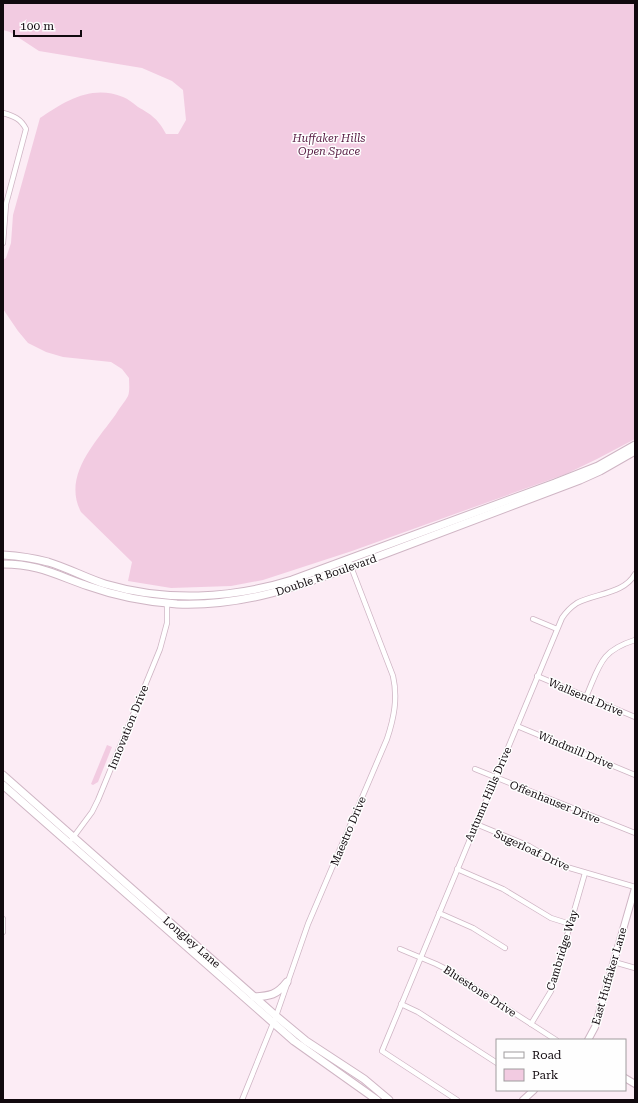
<svg xmlns="http://www.w3.org/2000/svg" width="638" height="1103" font-family="'Roboto Serif',serif">
<rect width="100%" height="100%" fill="#fcecf5"/>
<g fill="#f2cbe1">
<path d="M 3,3 L 635,3 L 635,439 L 597,459 L 566,474 L 352,551 L 263,580 L 231,586 L 171,588 L 128,581 L 132,562 L 81,512 C 62,476 96,442 116,414 C 119,408 125,402 128,396 C 130,391 129,383 129,378 L 122,369 L 111,362 L 63,357 L 46,352 L 28,343 L 18,331 L 3,309 L 3,260 L 6,258 L 11,243 L 13,215 L 40,118 C 65,101 92,84 123,97 C 128,99 133,103 138,107 C 152,115 158,119 166,134 L 178,134 L 186,120 L 183,90 L 172,81 L 142,68 L 39,51 L 10,32 L 3,30 Z"/>
<path d="M 107,745 L 112,747 L 98,782 L 93,785 L 91,784 Z"/>
</g>
<g fill="none" stroke-linecap="round" stroke-linejoin="round">
<defs>
<g id="minor">
<path d="M 3,113 C 14,116 21,119 26,129 L 6,204 L 3,243"/>
<path d="M 533,619 L 557,629"/>
<path d="M 537,676 L 635,717"/>
<path d="M 586,697 C 600,665 600,651 635,640"/>
<path d="M 517,726 L 635,775"/>
<path d="M 475,769 L 635,833"/>
<path d="M 476,824 L 529,846 L 563,866 L 635,887"/>
<path d="M 72,839 L 92,812 L 98,800 L 160,649 L 167,623 L 167,603"/>
<path d="M 457,869 L 503,889 L 551,918 L 570,924"/>
<path d="M 439,913 L 473,928 L 505,948"/>
<path d="M 3,919 L 3,932"/>
<path d="M 400,949 L 436,964 L 446,969 L 556,1040"/>
<path d="M 614,962 L 635,968"/>
<path d="M 401,1004 L 418,1012 L 497,1063"/>
<path d="M 531,1024 L 551,991 L 585,873"/>
<path d="M 242,1100 L 276,1016 L 308,924 L 387,739 C 394,718 398,698 393,676 L 348,559"/>
<path d="M 457,1100 L 382,1051 L 562,618 C 566,612 571,607 577,603 C 596,593 624,594 635,574"/>
</g>
<g id="tertiary">
<path d="M 588,1040 L 595,1027 L 635,888"/>
<path d="M 625,1078 L 635,1084"/>
<path d="M 523,1100 L 534,1090"/>
</g>
<g id="secondary">
<path d="M 3,555 C 18,556 33,558 48,562 C 68,568 86,578 105,584 C 166,602 231,599 292,580 L 555,483 L 598,466 L 635,445"/>
<path d="M 3,564 C 38,564 56,575 88,586 C 116,596 146,602 177,604 C 255,607 316,579 387,553 C 452,529 516,504 580,480 L 600,471 L 635,451"/>
<path d="M 3,775 L 276,1016 L 306,1041 L 364,1079 L 389,1100"/>
<path d="M 3,785 L 294,1041 L 377,1100"/>
<path d="M 254,997 C 270,996 277,995 287,982"/>
</g>
</defs>
<use href="#minor" stroke="#cfb5c4" stroke-width="6"/>
<use href="#tertiary" stroke="#cfb5c4" stroke-width="8"/>
<use href="#secondary" stroke="#cfb5c4" stroke-width="9"/>
<use href="#minor" stroke="#fff" stroke-width="4.5"/>
<use href="#tertiary" stroke="#fff" stroke-width="6"/>
<use href="#secondary" stroke="#fff" stroke-width="7"/>
</g>
<g text-anchor="middle" stroke-width="3" stroke-linejoin="round" paint-order="stroke">
<g font-size="11" font-style="italic" fill="#5b2147" stroke="#fefefe">
<text x="329" y="142">Huffaker Hills<tspan x="329" dy="13">Open Space</tspan></text>
</g>
<g font-size="11" fill="#11090e" stroke="#fefefe">
<text transform="translate(326 575) rotate(-19)" y="4">Double R Boulevard</text>
<text transform="translate(586 697) rotate(23)" y="4">Wallsend Drive</text>
<text transform="translate(128 727) rotate(-68)" y="4">Innovation Drive</text>
<text transform="translate(576 750) rotate(23)" y="4">Windmill Drive</text>
<text transform="translate(488 794) rotate(-67)" y="4">Autumn Hills Drive</text>
<text transform="translate(555 802) rotate(22)" y="4">Offenhauser Drive</text>
<text transform="translate(348 831) rotate(-67)" y="4">Maestro Drive</text>
<text transform="translate(532 850) rotate(25)" y="4">Sugerloaf Drive</text>
<text transform="translate(192 942) rotate(41)" y="4">Longley Lane</text>
<text transform="translate(562 950) rotate(-73)" y="4">Cambridge Way</text>
<text transform="translate(609 976) rotate(-74)" y="4">East Huffaker Lane</text>
<text transform="translate(480 991) rotate(33)" y="4">Bluestone Drive</text>
</g>
</g>
<rect width="638" height="1103" fill="none" stroke="#11090e" stroke-width="8"/>
<rect x="496" y="1039" width="130" height="52" fill="#fefefe" stroke="#9f9c9e"/>
<rect x="504" y="1052" width="20" height="6" fill="#ffffff" stroke="#9f9c9e"/>
<text x="532" y="1059" font-size="12" fill="#11090e">Road</text>
<rect x="504" y="1069" width="20" height="12" fill="#f2cbe1" stroke="#9f9c9e"/>
<text x="532" y="1079" font-size="12" fill="#11090e">Park</text>
<path d="M14 30v6h67v-6" fill="none" stroke="#11090e" stroke-width="2"/>
<text x="20" y="30" font-size="12" fill="#11090e" stroke="#fefefe" stroke-width="3" paint-order="stroke">100 m</text>
</svg>
